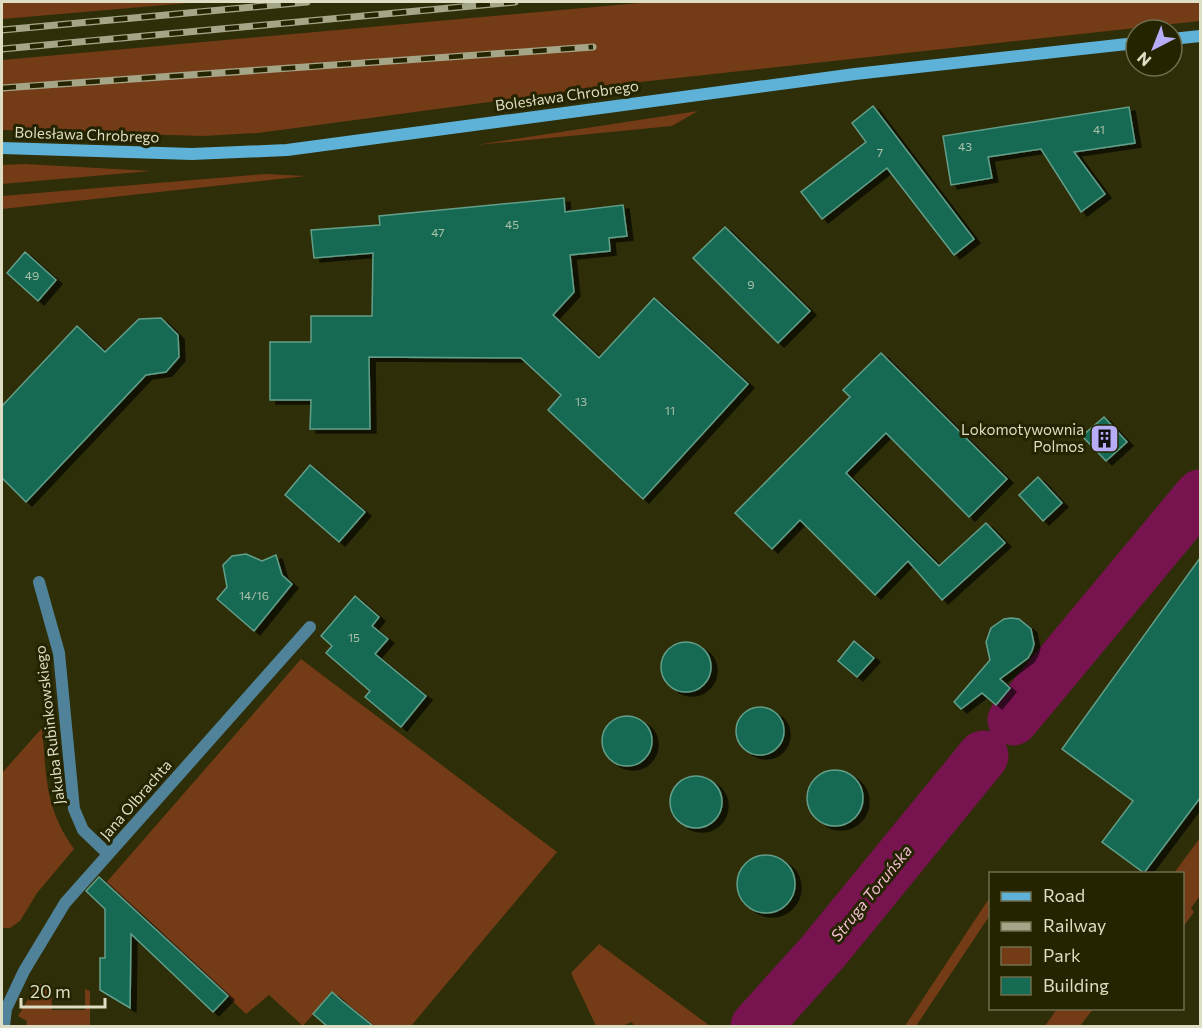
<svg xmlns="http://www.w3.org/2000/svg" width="1202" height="1028" font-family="Commissioner,sans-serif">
<defs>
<filter id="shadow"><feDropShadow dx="6" dy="4" stdDeviation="0" flood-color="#0009"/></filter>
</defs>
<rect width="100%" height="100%" fill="#2e2e08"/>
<g fill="#743b17">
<path d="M 2,2 L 200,2 L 2,19 Z"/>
<path d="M 650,2 L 1200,2 L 1200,21 L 640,82 L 258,133 L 203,136 L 2,130 L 2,60 Z"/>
<path d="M 698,111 L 672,126 L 476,145 Z"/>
<path d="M 25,164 L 151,171 L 2,184 L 2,165 Z"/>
<path d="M 265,174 L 306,176 L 2,209 L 2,196 Z"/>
<path d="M 301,659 L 557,852 L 411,1026 L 373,1026 L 332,992 L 303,1026 L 269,995 L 246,1014 L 145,917 L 105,884 Z"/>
<path d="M 42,728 C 47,778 44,806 74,849 L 37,893 L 20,921 L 10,928 L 2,928 L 2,773 Z"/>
<path d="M 1200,838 L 1200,896 L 1191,908 L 1194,912 L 1183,927 L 1182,874 L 1174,873 Z"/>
<path d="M 990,897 L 990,915 L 916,1026 L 905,1026 Z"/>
<path d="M 599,944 L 710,1026 L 634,1026 L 632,1022 L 622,1026 L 596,1026 L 571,973 Z"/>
<path d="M 829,963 L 839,969 L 790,1026 L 769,1026 Z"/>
<path d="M 37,984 L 51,985 L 52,1010 L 85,1010 L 85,989 L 90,991 L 90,1026 L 26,1026 L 27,1021 L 18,1016 Z"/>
<path d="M 1057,1009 L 1092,1008 L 1093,1009 L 1080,1026 L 1045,1026 Z"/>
</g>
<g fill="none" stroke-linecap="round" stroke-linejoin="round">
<g stroke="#77144f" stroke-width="51">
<path d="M 1013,720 L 1200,495"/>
<path d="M 756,1026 L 822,953 L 983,756"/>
</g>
</g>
<g fill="#166b53" stroke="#639e89" stroke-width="1.5" filter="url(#shadow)">
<path d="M 873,106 L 974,239 L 954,255 L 887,168 L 822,219 L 801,192 L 866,142 L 852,123 Z"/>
<path d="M 1129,107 L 1135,143 L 1074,152 L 1105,194 L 1081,212 L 1041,149 L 988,157 L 992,178 L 951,185 L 943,136 Z"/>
<path d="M 564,198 L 565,212 L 623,205 L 627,236 L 609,238 L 610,251 L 570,255 L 574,292 L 553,315 L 599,358 L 654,298 L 748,384 L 643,499 L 548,410 L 561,395 L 521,358 L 369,357 L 370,429 L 310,429 L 311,400 L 270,400 L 270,342 L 311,342 L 311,316 L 372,316 L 373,253 L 314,258 L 311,230 L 380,225 L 379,216 Z"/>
<path d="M 725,227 L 810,311 L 778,343 L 693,258 Z"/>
<path d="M 25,252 L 56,280 L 38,301 L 7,273 Z"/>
<path d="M 161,318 L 178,335 L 179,357 L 166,372 L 146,375 L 26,502 L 2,478 L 2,406 L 77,326 L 105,352 L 139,319 Z"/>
<path d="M 881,353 L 1007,479 L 969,517 L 886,433 L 846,473 L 939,566 L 986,523 L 1005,543 L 942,600 L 908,561 L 875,595 L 800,520 L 772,549 L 735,513 L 850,397 L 843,390 Z"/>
<path d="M 1104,417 L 1127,442 L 1106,461 L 1082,436 Z"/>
<path d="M 310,465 L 365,512 L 339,542 L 285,495 Z"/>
<path d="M 1038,477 L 1062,503 L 1043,521 L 1019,495 Z"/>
<path d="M 246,554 L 262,561 L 276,555 L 282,575 L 292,584 L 254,631 L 217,599 L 227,587 L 223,565 L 232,556 Z"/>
<path d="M 1200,558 L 1200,798 L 1144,873 L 1102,842 L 1133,801 L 1062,749 Z"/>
<path d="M 355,596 L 379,617 L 372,626 L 388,639 L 375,654 L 426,696 L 401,727 L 365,697 L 370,691 L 326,653 L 332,646 L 321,636 Z"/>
<path d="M 1011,618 L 1019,619 L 1031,629 L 1034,644 L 1032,651 L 1028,658 L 1000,679 L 1010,688 L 996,705 L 982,693 L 961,709 L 954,702 L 990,660 L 986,642 L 991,628 L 1004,619 Z"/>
<path d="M 854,641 L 874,658 L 857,677 L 838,661 Z"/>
<circle cx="686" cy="667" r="25"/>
<circle cx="760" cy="731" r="24"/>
<circle cx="627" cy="741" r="25"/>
<circle cx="835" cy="798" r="28"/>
<circle cx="696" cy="802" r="26"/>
<circle cx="766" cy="884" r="29"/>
<path d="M 99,877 L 228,996 L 213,1012 L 131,934 L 130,1008 L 100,990 L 100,958 L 105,958 L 105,909 L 86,891 Z"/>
<path d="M 332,992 L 342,1001 L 373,1026 L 327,1026 L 313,1014 Z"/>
</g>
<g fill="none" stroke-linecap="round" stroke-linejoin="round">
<g stroke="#508299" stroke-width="12">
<path d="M 39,582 L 59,653 L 74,809 L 83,830 L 108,854"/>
<path d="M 4,1026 L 6,1009 L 24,971 L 65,903 L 310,627"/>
</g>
<g stroke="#5eb2d8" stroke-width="12">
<path d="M 1172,39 L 1200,36"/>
<path d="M 2,148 L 192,154 L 287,150 L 855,74 L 1136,43"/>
</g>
<defs>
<g id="rail">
<path d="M 2,30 L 307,2"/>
<path d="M 2,49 L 515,2"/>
<path d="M 2,88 L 593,47"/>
</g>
</defs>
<use href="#rail" stroke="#a5a587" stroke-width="7"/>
<use href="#rail" stroke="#242400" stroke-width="4.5" stroke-dasharray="14" stroke-linecap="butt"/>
</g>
<defs>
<symbol id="building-square" viewBox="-11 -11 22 22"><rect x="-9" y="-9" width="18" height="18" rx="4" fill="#b6acf8" stroke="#242400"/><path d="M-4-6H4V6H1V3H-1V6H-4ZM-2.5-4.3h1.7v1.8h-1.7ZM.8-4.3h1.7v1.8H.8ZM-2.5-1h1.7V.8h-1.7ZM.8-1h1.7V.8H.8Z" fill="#111"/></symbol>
</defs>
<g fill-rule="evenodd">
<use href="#building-square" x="1088" y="422" width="33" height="33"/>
</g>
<g text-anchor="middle" stroke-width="6" stroke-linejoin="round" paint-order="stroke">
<g font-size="12" fill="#abc1a8">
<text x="1099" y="134">41</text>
<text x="965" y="151">43</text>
<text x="880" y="157">7</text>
<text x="512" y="229">45</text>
<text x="438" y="237">47</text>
<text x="32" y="280">49</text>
<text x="751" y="289">9</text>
<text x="581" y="406">13</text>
<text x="670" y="415">11</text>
<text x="254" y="600">14/16</text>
<text x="354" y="642">15</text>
</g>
<g font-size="15" fill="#dddec4" stroke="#242400">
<text transform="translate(567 96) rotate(-8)" y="5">Bolesława Chrobrego</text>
<text transform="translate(87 135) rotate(2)" y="5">Bolesława Chrobrego</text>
<text transform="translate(50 725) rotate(-97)" y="5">Jakuba Rubinkowskiego</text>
<text transform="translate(136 800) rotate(-49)" y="5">Jana Olbrachta</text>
</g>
<g font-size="15" fill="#dddec4" stroke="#242400" text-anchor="end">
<text x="1084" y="435">Lokomotywownia<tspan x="1084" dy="17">Polmos</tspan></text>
</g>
<g font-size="16" font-style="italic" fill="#f4bed6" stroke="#242400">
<text transform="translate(871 893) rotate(-51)" y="6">Struga Toruńska</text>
</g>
</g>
<rect width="1202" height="1028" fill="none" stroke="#dddec4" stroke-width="6"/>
<rect x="989" y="872" width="195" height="138" fill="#242400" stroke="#6e6e4e" stroke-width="1.5"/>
<rect x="1001" y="892" width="30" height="9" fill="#5eb2d8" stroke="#6e6e4e" stroke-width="1.5"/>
<text x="1043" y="902" font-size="18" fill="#dddec4">Road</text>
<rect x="1001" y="922" width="30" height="9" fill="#a5a587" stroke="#6e6e4e" stroke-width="1.5"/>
<text x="1043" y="932" font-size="18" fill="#dddec4">Railway</text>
<rect x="1001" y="947" width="30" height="18" fill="#743b17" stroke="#6e6e4e" stroke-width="1.5"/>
<text x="1043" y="962" font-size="18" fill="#dddec4">Park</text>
<rect x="1001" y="977" width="30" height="18" fill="#166b53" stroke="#6e6e4e" stroke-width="1.5"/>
<text x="1043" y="992" font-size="18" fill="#dddec4">Building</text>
<g transform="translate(1154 48) rotate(222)"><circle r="28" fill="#242400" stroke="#6e6e4e" stroke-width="1.5"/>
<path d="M0-4.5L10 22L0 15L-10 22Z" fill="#b6acf8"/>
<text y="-9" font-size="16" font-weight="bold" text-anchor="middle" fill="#dddec4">N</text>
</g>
<path d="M21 998v9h84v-9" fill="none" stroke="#dddec4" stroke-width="3"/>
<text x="30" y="998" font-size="18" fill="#dddec4" stroke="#242400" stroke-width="4.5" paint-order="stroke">20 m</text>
</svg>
